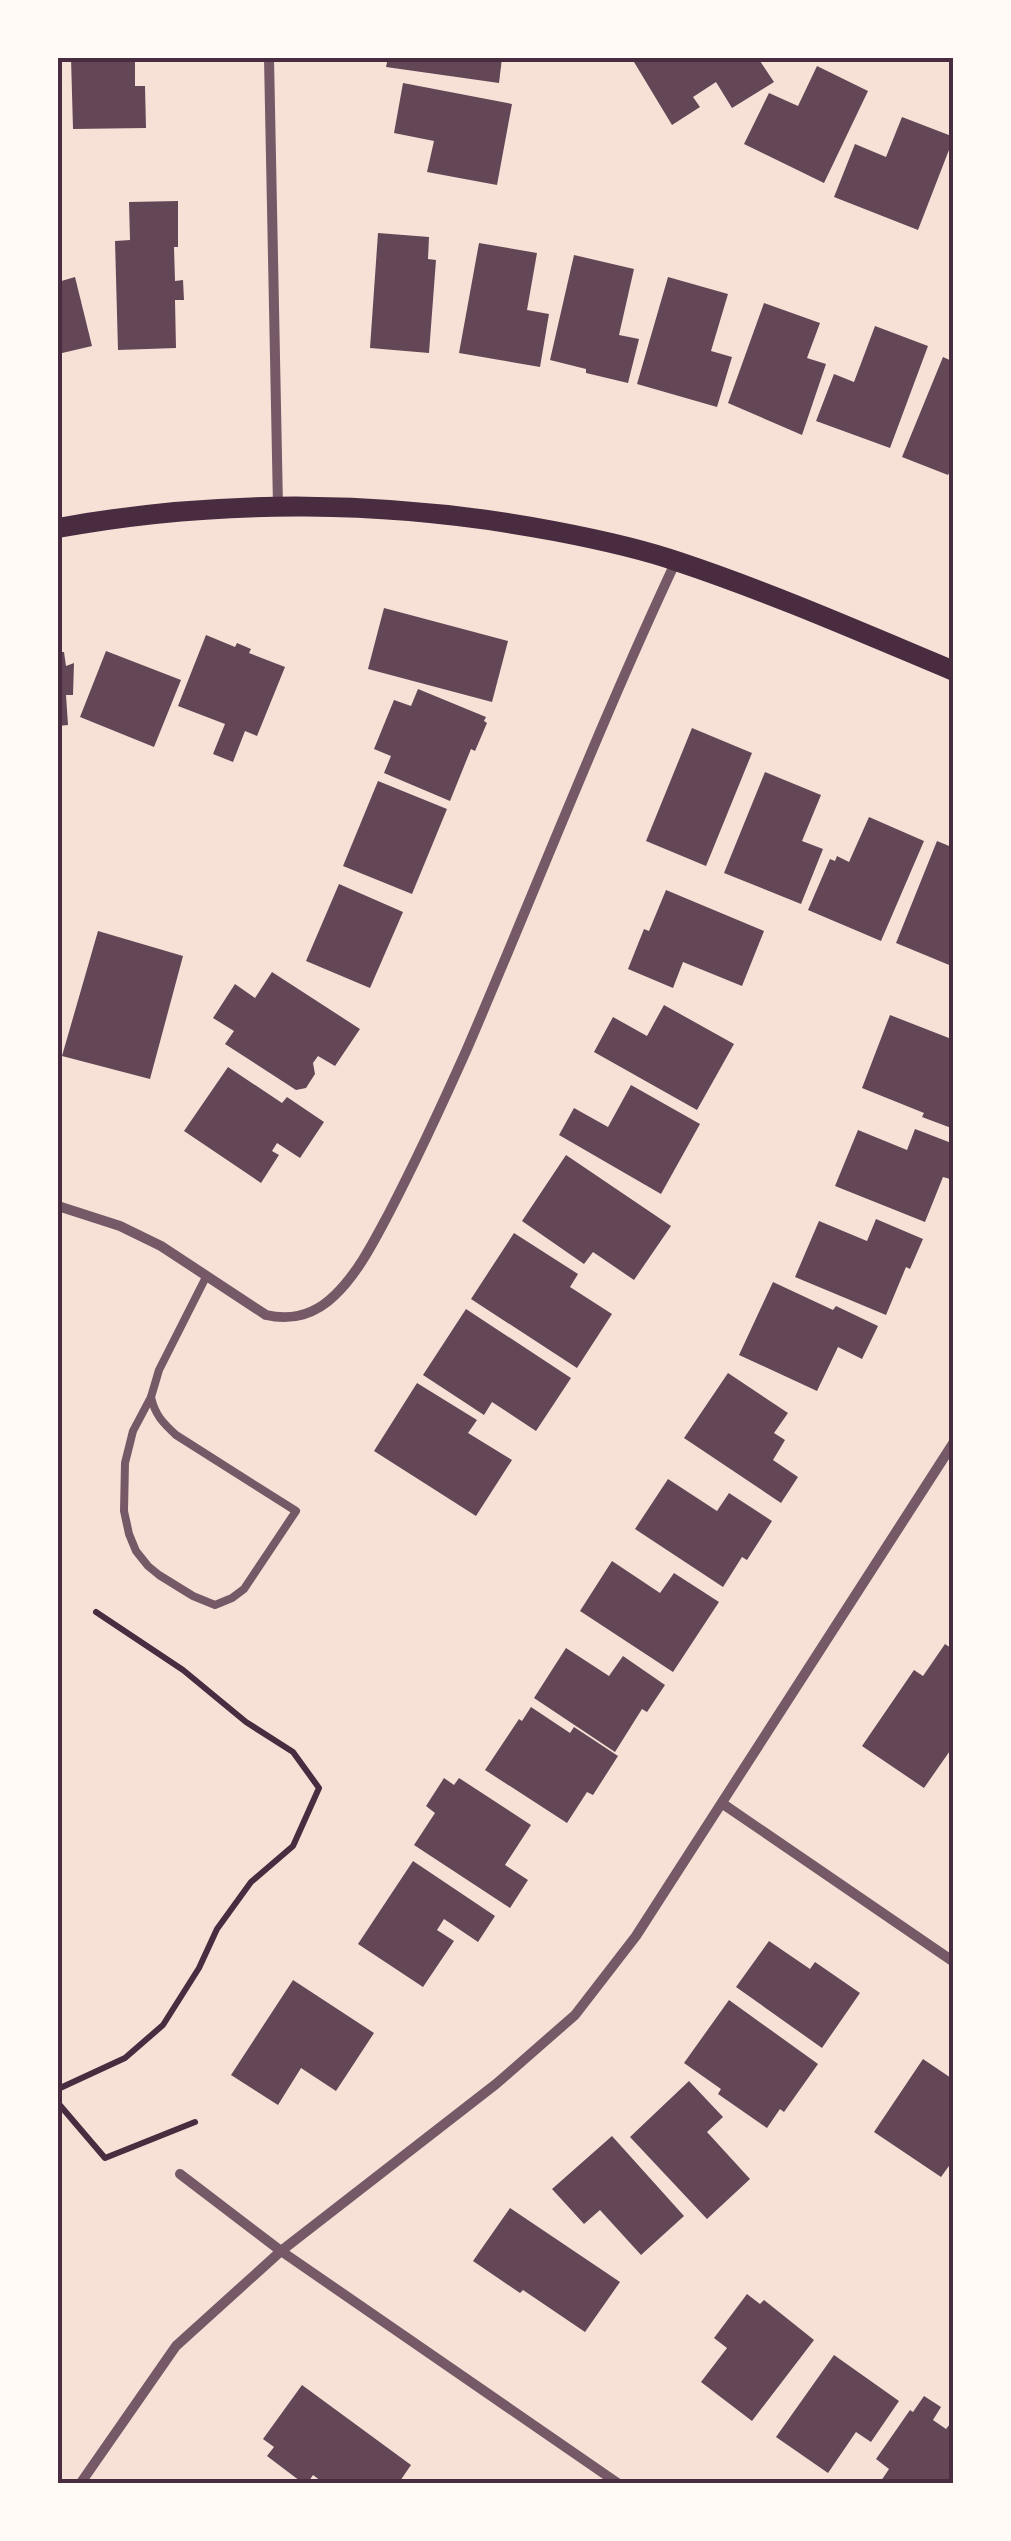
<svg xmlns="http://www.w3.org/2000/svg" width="1011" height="2541" font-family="Roboto,sans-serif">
<rect width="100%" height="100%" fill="#f7e1d7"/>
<g fill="#644757">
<path d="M 71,58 L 135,58 L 135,86 L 145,86 L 146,128 L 73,129 Z"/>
<path d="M 388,58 L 502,58 L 499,83 L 386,67 Z"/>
<path d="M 642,58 L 758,58 L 774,82 L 732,108 L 716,82 L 693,97 L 700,107 L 672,125 L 634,62 Z"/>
<path d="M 817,66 L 868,91 L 824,183 L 744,144 L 769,93 L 798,106 Z"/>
<path d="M 403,83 L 512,104 L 497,185 L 427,172 L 434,141 L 394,133 Z"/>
<path d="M 902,117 L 954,137 L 918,230 L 834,197 L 855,144 L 886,157 Z"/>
<path d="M 178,201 L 178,247 L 174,247 L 175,281 L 183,280 L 184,300 L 175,300 L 176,348 L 118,350 L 115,241 L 130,240 L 129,202 Z"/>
<path d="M 378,233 L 429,237 L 428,259 L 436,260 L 429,353 L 370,348 Z"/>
<path d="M 479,243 L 537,253 L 527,310 L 549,314 L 540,367 L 459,353 Z"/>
<path d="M 574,255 L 634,269 L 619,335 L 639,339 L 628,383 L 586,373 L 586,369 L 550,360 Z"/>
<path d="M 75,277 L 92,346 L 58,354 L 58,282 Z"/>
<path d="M 668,277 L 728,294 L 711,351 L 732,357 L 717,407 L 637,384 Z"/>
<path d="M 764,303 L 820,323 L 807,358 L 826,364 L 802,435 L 728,403 Z"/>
<path d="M 875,326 L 928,346 L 890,448 L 816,421 L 834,374 L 854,382 Z"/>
<path d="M 943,357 L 954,362 L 954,463 L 948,475 L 902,457 Z"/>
<path d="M 384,608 L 508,641 L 492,702 L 368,669 Z"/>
<path d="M 206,635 L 235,647 L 237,643 L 251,649 L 249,653 L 285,667 L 257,736 L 245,731 L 233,762 L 213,754 L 225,724 L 178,706 Z"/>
<path d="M 106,651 L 181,680 L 154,747 L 80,717 Z"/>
<path d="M 58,652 L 64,652 L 66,666 L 74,663 L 73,695 L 66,695 L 68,725 L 58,726 Z"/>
<path d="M 418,689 L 486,717 L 484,721 L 487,723 L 475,751 L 471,749 L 450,801 L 384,773 L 391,756 L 374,749 L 394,700 L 411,706 Z"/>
<path d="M 692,728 L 752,753 L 706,866 L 646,841 Z"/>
<path d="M 765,772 L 821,795 L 802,841 L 823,849 L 801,904 L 724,873 Z"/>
<path d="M 378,781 L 447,809 L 412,894 L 343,866 Z"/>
<path d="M 869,817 L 924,841 L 881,941 L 808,910 L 830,859 L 835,861 L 837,856 L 849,862 Z"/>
<path d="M 937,841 L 954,848 L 954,967 L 896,943 Z"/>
<path d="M 339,884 L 403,912 L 370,988 L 306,961 Z"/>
<path d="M 666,890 L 764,931 L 742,986 L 683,962 L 673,988 L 628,969 L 644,929 L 649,931 Z"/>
<path d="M 98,931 L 183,956 L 150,1079 L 62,1056 Z"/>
<path d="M 272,972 L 360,1029 L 335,1066 L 318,1056 L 313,1063 L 315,1074 L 306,1088 L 296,1090 L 225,1044 L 234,1031 L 213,1018 L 235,984 L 255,998 Z"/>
<path d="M 664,1005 L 734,1044 L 697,1110 L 594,1052 L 613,1017 L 647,1036 Z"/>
<path d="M 890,1015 L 954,1040 L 954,1085 L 951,1091 L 954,1092 L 954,1129 L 922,1117 L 924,1113 L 862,1088 Z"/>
<path d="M 228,1067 L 282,1103 L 287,1097 L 324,1122 L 300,1158 L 277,1143 L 272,1151 L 279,1155 L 261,1183 L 184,1131 Z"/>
<path d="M 631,1085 L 700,1124 L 661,1194 L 559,1135 L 574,1108 L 608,1127 Z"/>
<path d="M 915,1129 L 954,1144 L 954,1170 L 950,1179 L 943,1177 L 925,1222 L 835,1186 L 858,1130 L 907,1150 Z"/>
<path d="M 566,1155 L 671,1226 L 634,1280 L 593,1252 L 584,1264 L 522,1221 Z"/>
<path d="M 876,1219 L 923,1239 L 910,1269 L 906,1267 L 886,1315 L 795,1277 L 819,1221 L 867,1241 Z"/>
<path d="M 514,1233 L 578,1274 L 570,1287 L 612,1314 L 577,1368 L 471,1299 Z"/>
<path d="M 773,1282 L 833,1310 L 836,1306 L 878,1326 L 862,1359 L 838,1347 L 817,1391 L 739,1355 Z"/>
<path d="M 466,1309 L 571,1378 L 536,1431 L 492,1402 L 484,1415 L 423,1375 Z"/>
<path d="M 728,1373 L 788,1413 L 774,1433 L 785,1440 L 773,1460 L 798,1477 L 781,1503 L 684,1438 Z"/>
<path d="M 417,1383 L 477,1420 L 468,1433 L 512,1460 L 476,1516 L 374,1451 Z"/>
<path d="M 668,1479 L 717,1511 L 729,1493 L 772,1521 L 747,1560 L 742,1557 L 723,1587 L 635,1529 Z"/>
<path d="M 612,1561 L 660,1593 L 674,1573 L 719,1602 L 673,1672 L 580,1611 Z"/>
<path d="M 945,1644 L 954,1650 L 954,1745 L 924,1788 L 862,1746 L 914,1670 L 923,1676 Z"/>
<path d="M 566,1648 L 609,1676 L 623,1656 L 665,1685 L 647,1712 L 642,1709 L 615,1752 L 534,1698 Z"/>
<path d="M 531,1707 L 570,1733 L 574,1727 L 618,1756 L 593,1795 L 587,1792 L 567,1823 L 485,1770 L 519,1719 L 522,1721 Z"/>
<path d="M 444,1778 L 454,1785 L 459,1778 L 531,1825 L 505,1865 L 528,1880 L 510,1908 L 414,1845 L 435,1813 L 426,1806 Z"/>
<path d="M 413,1861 L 495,1916 L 478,1942 L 444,1919 L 437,1930 L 454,1941 L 423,1987 L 358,1944 Z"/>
<path d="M 769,1941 L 810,1969 L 815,1962 L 860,1993 L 822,2048 L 736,1987 Z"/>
<path d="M 293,1980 L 374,2033 L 336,2091 L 301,2068 L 278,2105 L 231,2075 Z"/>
<path d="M 729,2000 L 818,2064 L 784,2112 L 780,2109 L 767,2128 L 718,2094 L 721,2089 L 684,2063 Z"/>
<path d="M 923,2059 L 954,2080 L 954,2090 L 950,2095 L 954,2098 L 954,2159 L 941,2177 L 874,2132 Z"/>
<path d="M 689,2081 L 723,2117 L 707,2132 L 750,2179 L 707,2219 L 630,2137 Z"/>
<path d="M 612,2136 L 684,2216 L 641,2255 L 600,2210 L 584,2224 L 552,2189 Z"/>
<path d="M 510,2208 L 620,2282 L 585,2332 L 523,2290 L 520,2293 L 473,2261 Z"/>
<path d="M 747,2294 L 760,2304 L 764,2300 L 814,2340 L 752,2421 L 701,2382 L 727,2348 L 714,2338 Z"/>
<path d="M 834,2355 L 899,2401 L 871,2442 L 856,2432 L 828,2473 L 776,2437 Z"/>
<path d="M 302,2385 L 411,2465 L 398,2484 L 325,2484 L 313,2475 L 307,2484 L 304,2484 L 267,2456 L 274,2447 L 263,2439 Z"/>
<path d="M 924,2396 L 941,2407 L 933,2420 L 946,2429 L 954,2419 L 954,2484 L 879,2484 L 889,2469 L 876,2459 L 910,2410 L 913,2412 Z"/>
</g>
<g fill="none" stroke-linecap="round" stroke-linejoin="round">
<g stroke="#4a2c40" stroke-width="6">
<path d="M 58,2089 L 125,2058 L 163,2025 L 199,1968 L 217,1929 L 251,1882 L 293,1846 L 319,1788 L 293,1752 L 246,1722 L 183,1670 L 96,1612"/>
<path d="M 58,2103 L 105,2158 L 195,2122"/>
</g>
<path stroke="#755966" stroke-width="8" d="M 151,1397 C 155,1415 163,1423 176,1435 L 296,1511 L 244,1589 L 232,1598 L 215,1605 L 193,1596 L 159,1575 L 148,1566 L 136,1551 L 129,1534 L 124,1511 L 125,1463 L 133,1431 L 151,1397 L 159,1370 L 206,1277"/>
<g stroke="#755966" stroke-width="10">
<path d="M 269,58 L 278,506"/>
<path d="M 58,1206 L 120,1226 L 161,1246 L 266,1315 C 292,1321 316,1314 335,1295 C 358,1273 374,1241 389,1213 C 417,1159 442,1105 467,1049 C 537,886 601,721 676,561"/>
<path d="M 723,1804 L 954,1962"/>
<path d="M 180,2174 L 281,2251 L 619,2484"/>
<path d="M 80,2484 L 176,2346 L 281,2251 L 496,2084 L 575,2015 L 636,1936 L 954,1442"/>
</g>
<path stroke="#4a2c40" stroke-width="20" d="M 58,528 C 221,498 391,500 554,531 C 596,539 639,548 679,562 C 772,593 863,633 954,671"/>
</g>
<rect width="1011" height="2541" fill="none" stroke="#fffaf5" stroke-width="120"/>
<rect x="60" y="60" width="891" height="2421" fill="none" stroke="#4a2c40" stroke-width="4"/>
</svg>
